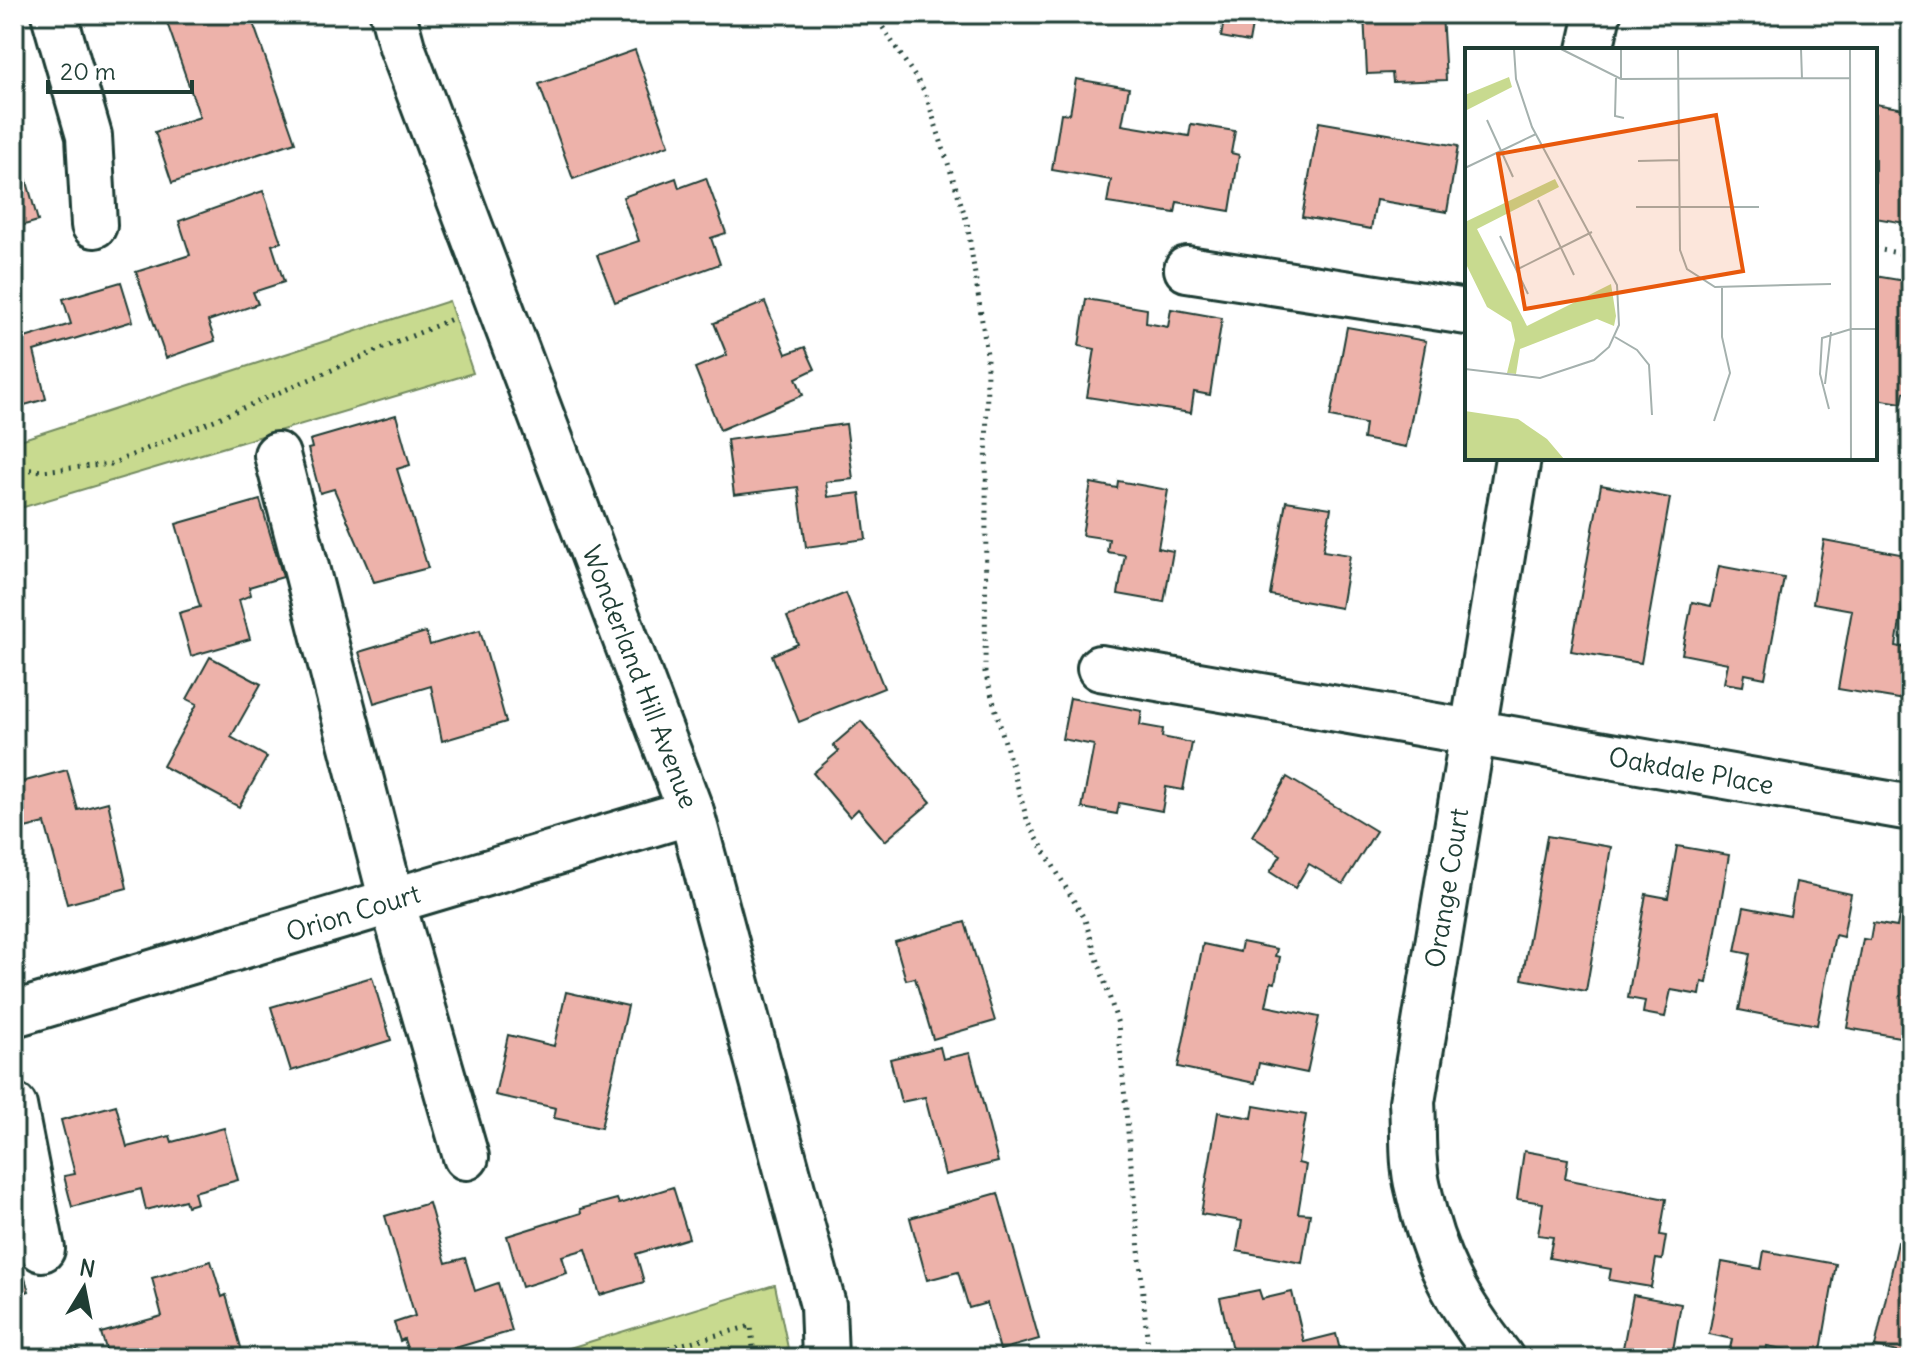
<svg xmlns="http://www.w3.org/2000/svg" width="1925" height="1372" font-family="Delius,sans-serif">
<rect width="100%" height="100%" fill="#fff"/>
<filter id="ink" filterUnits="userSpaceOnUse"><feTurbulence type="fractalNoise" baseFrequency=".0125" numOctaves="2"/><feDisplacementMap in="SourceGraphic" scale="16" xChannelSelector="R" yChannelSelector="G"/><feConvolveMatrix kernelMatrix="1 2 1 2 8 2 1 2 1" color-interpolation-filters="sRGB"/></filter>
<g filter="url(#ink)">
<g fill="#c8da8f" stroke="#748c62" stroke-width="2">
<path d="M 449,301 L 473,373 L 14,510 L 14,442 Z"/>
<path d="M 775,1285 L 790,1358 L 537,1358 L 774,1285 Z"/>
</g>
<g fill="#edb2aa" stroke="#1f3d34" stroke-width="2">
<path d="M 164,14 L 250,14 L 295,142 L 172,183 L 155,132 L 200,117 Z"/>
<path d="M 578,14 L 610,14 L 581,24 Z"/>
<path d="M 1225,14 L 1254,14 L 1249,42 L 1221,37 Z"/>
<path d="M 1364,14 L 1442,14 L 1446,80 L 1393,82 L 1392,73 L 1367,74 Z"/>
<path d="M 635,50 L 669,145 L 573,179 L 539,84 Z"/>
<path d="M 1076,79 L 1129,88 L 1122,125 L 1189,136 L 1191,124 L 1235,131 L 1231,153 L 1239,155 L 1230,211 L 1177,202 L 1175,213 L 1107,203 L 1111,180 L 1052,170 L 1061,113 L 1070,114 Z"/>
<path d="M 1875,104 L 1911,110 L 1911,224 L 1875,218 Z"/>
<path d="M 1319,122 L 1458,146 L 1447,212 L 1376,200 L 1371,229 L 1302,217 Z"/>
<path d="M 26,178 L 38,221 L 14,228 L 14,181 Z"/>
<path d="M 676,178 L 679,188 L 706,178 L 726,233 L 711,238 L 720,264 L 615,302 L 597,255 L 639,241 L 623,197 Z"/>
<path d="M 263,191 L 281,242 L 272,245 L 284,282 L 253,292 L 258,304 L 208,321 L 215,341 L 166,358 L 136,272 L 190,255 L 179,221 Z"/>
<path d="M 1875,276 L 1911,282 L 1911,393 L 1904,392 L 1902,403 L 1875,399 Z"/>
<path d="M 121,282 L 133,321 L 34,351 L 46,399 L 14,408 L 14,302 L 25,338 L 71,324 L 63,299 Z"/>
<path d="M 1086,299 L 1147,309 L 1146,323 L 1168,327 L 1171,309 L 1222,318 L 1210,395 L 1194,392 L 1191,413 L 1087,397 L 1095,349 L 1079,346 Z"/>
<path d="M 765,302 L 786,354 L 805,347 L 815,369 L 796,378 L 803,395 L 720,430 L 695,368 L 727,355 L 714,323 Z"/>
<path d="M 1347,327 L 1426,341 L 1406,447 L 1363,439 L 1365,424 L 1330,417 Z"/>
<path d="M 396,415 L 410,465 L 397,469 L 428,568 L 374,582 L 334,489 L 320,493 L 308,449 L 312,448 L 310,440 Z"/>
<path d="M 846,424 L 853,479 L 826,482 L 828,497 L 860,493 L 866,539 L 806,547 L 798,487 L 734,495 L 727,440 Z"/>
<path d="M 1118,481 L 1168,490 L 1158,548 L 1173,551 L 1164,602 L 1118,594 L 1125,555 L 1107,552 L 1109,539 L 1082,535 L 1091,483 L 1117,488 Z"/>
<path d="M 1601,485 L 1670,498 L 1641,663 L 1571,651 Z"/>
<path d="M 260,500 L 283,577 L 249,587 L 251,595 L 239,600 L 250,639 L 191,656 L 179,613 L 200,607 L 176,524 Z"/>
<path d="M 1286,501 L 1331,508 L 1323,551 L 1350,555 L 1341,608 L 1270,595 Z"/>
<path d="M 1824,540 L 1911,556 L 1896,646 L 1911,649 L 1911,701 L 1838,689 L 1852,610 L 1813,603 Z"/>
<path d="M 1719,566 L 1784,578 L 1765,678 L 1745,674 L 1743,686 L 1724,683 L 1728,663 L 1682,654 L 1692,602 L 1711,606 Z"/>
<path d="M 846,593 L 884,688 L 799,722 L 772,655 L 798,644 L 787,617 Z"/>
<path d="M 14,601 L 23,633 L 14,637 Z"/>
<path d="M 480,630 L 506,722 L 442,741 L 431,686 L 374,703 L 359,652 L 426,632 L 430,645 Z"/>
<path d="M 210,657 L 261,684 L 231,737 L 267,757 L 239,807 L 163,766 L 197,704 L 187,699 Z"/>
<path d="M 1070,698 L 1142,711 L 1140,725 L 1163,729 L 1162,737 L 1192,743 L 1183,790 L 1166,787 L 1162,811 L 1119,803 L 1117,814 L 1082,808 L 1094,745 L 1062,739 Z"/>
<path d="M 861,721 L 931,802 L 885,841 L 858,809 L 850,817 L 813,773 L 839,751 L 833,745 Z"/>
<path d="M 67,770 L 78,810 L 108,802 L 127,888 L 67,904 L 45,823 L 21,829 L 14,804 L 14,784 Z"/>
<path d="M 1287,777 L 1376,831 L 1343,884 L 1309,864 L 1295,888 L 1270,872 L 1281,855 L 1252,836 Z"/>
<path d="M 1547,836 L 1611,847 L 1586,991 L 1522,979 Z"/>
<path d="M 1677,846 L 1729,855 L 1707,983 L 1702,982 L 1700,995 L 1671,990 L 1665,1017 L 1643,1013 L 1645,1001 L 1628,998 L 1646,894 L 1668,898 Z"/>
<path d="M 1796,882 L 1851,894 L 1843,937 L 1835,935 L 1817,1025 L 1739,1010 L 1750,954 L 1735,951 L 1744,907 L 1790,916 Z"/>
<path d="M 1902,898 L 1911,899 L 1911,1039 L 1847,1028 L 1863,939 L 1870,940 L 1873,923 L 1897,927 Z"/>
<path d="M 965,922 L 995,1021 L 933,1039 L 915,978 L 906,980 L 895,942 Z"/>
<path d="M 1242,942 L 1277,949 L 1275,956 L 1280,957 L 1275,983 L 1271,982 L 1266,1006 L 1319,1017 L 1307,1073 L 1259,1063 L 1255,1083 L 1178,1067 L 1203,944 L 1240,952 Z"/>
<path d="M 372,977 L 391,1040 L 291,1071 L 271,1007 Z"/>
<path d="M 566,992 L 628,1006 L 601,1128 L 554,1118 L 556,1108 L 495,1095 L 508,1035 L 554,1046 Z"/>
<path d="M 940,1047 L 943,1059 L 970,1053 L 998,1162 L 945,1175 L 925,1097 L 901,1102 L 890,1059 Z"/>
<path d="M 116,1105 L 127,1147 L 170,1136 L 172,1142 L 224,1128 L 238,1180 L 194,1192 L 197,1203 L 187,1206 L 185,1200 L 146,1210 L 141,1189 L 72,1207 L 64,1176 L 75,1174 L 61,1120 Z"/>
<path d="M 1254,1106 L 1306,1115 L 1298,1163 L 1306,1165 L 1298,1213 L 1310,1214 L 1302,1263 L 1237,1251 L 1242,1221 L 1201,1214 L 1218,1112 L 1252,1118 Z"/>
<path d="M 1524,1151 L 1568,1159 L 1565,1179 L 1666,1199 L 1660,1235 L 1666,1236 L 1662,1260 L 1656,1259 L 1651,1287 L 1609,1280 L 1611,1269 L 1549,1258 L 1553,1237 L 1538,1235 L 1543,1203 L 1517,1199 Z"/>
<path d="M 673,1187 L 689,1238 L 636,1254 L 644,1282 L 600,1295 L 586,1249 L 562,1256 L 567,1273 L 522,1287 L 507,1236 L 581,1213 L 580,1209 L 617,1199 L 619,1204 Z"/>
<path d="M 998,1193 L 1039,1339 L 1000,1350 L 987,1303 L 969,1308 L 958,1272 L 927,1280 L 910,1218 Z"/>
<path d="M 429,1203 L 446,1263 L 465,1258 L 475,1291 L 498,1283 L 512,1331 L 422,1358 L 410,1358 L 404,1339 L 400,1341 L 394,1323 L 415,1316 L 385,1216 Z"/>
<path d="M 1898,1242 L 1905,1243 L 1902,1258 L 1911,1260 L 1911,1355 L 1875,1347 Z"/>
<path d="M 14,1244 L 29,1291 L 14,1296 Z"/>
<path d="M 1764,1251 L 1836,1264 L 1820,1356 L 1767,1346 L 1765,1358 L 1728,1358 L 1732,1339 L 1709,1334 L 1722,1262 L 1761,1269 Z"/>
<path d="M 211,1261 L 222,1297 L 226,1295 L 242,1351 L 237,1352 L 238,1358 L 109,1358 L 101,1333 L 162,1316 L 152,1278 Z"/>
<path d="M 1259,1290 L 1262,1299 L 1292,1292 L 1304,1342 L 1336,1334 L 1342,1358 L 1234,1358 L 1220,1298 Z"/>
<path d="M 1633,1295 L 1681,1304 L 1672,1356 L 1623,1348 Z"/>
<path d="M 77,1350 L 79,1358 L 51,1358 Z"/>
</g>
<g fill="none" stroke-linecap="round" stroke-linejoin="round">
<defs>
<g id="minor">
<path d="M 54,14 L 89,136 L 94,225"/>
<path d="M 393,14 L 402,47 L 691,812 L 823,1305 L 825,1358"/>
<path d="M 1590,50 L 1598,14"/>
<path d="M 1187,269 L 1467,312"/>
<path d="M 277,455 L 392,901 L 466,1157"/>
<path d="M 1100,668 L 1911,808"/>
<path d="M 14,1014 L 691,812"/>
<path d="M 14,1106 L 42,1249"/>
<path d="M 1501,1358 C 1457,1303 1433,1258 1418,1188 C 1411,1161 1414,1130 1412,1102 L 1518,458"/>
</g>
</defs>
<use href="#minor" stroke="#1f3d34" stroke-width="50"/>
<g stroke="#1f3d34" stroke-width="5" stroke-dasharray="2 6" stroke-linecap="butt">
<path d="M 874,14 L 925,92 L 967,222 L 987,354 L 985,672 L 1028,823 L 1085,920 L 1118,1024 L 1149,1358"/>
<path d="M 1875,249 L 1911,255"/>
<path d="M 14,468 L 42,471 L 111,464 L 454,318"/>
<path d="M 647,1358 L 668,1348 L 751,1326 L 754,1358"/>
</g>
<use href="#minor" stroke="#fff" stroke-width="44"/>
</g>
</g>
<g text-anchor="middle" stroke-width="8" stroke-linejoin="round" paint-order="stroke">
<g font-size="26" fill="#1f3d34" stroke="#fff">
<text transform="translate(640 677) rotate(69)" y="9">Wonderland Hill Avenue</text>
<text transform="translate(1691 771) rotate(10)" y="9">Oakdale Place</text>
<text transform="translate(1447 888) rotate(-81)" y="9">Orange Court</text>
<text transform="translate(353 913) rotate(-17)" y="9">Orion Court</text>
</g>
</g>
<g transform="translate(1465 48)">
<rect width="412" height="412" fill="#fff"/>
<path d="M 44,29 L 47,39 L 0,63 L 0,47 ZM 90,131 L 94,139 L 12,181 L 62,278 L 146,236 L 151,268 L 149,278 L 132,271 L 55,301 L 51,326 L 42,325 L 50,292 L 46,274 L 22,259 L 0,214 L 0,174 ZM 0,363 L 53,371 L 82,391 L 99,411 L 0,411 Z" fill="#c8da8f"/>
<path fill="none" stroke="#a5b1ae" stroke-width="2" d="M 96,1 L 156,31 L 385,30M 156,1 L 201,1M 156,1 L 156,31M 213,1 L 215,202 L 222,221 L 250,239 L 366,236M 336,1 L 337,31M 385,1 L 386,411M 151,30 L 150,68 L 159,70M 22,72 L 48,129M 173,113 L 214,112M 0,120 L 71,86M 73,152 L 109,227M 171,159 L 294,159M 35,188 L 63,246M 53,221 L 127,184M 150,289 L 172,302 L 184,317 L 187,367M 0,321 L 75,330 L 129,312 L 144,299 L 154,277 L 152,237 L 67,79 L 51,31 L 49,1M 360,336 L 366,284M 364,361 L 355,326 L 357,290 L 386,281 L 412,281M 249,373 L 265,325 L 257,289 L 257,239"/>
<path fill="#e8590c" fill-opacity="0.15" stroke="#e8590c" stroke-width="4" d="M 251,67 L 278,223 L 60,261 L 33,106 Z"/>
<rect width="412" height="412" fill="none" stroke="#1f3d34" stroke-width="4"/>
</g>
<rect width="1925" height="1372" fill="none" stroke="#fff" stroke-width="48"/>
<rect x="24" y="24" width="1877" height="1324" fill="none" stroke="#1f3d34" stroke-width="3" filter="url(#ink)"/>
<g transform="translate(84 1288) rotate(10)" stroke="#ffffff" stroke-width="6" paint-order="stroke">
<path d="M0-6L14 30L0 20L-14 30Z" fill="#1f3d34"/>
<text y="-12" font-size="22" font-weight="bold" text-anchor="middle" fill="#1f3d34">N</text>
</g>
<path d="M48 80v12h144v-12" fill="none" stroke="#1f3d34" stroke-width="4"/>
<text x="60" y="80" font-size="24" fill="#1f3d34" stroke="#ffffff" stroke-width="6" paint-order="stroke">20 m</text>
</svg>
